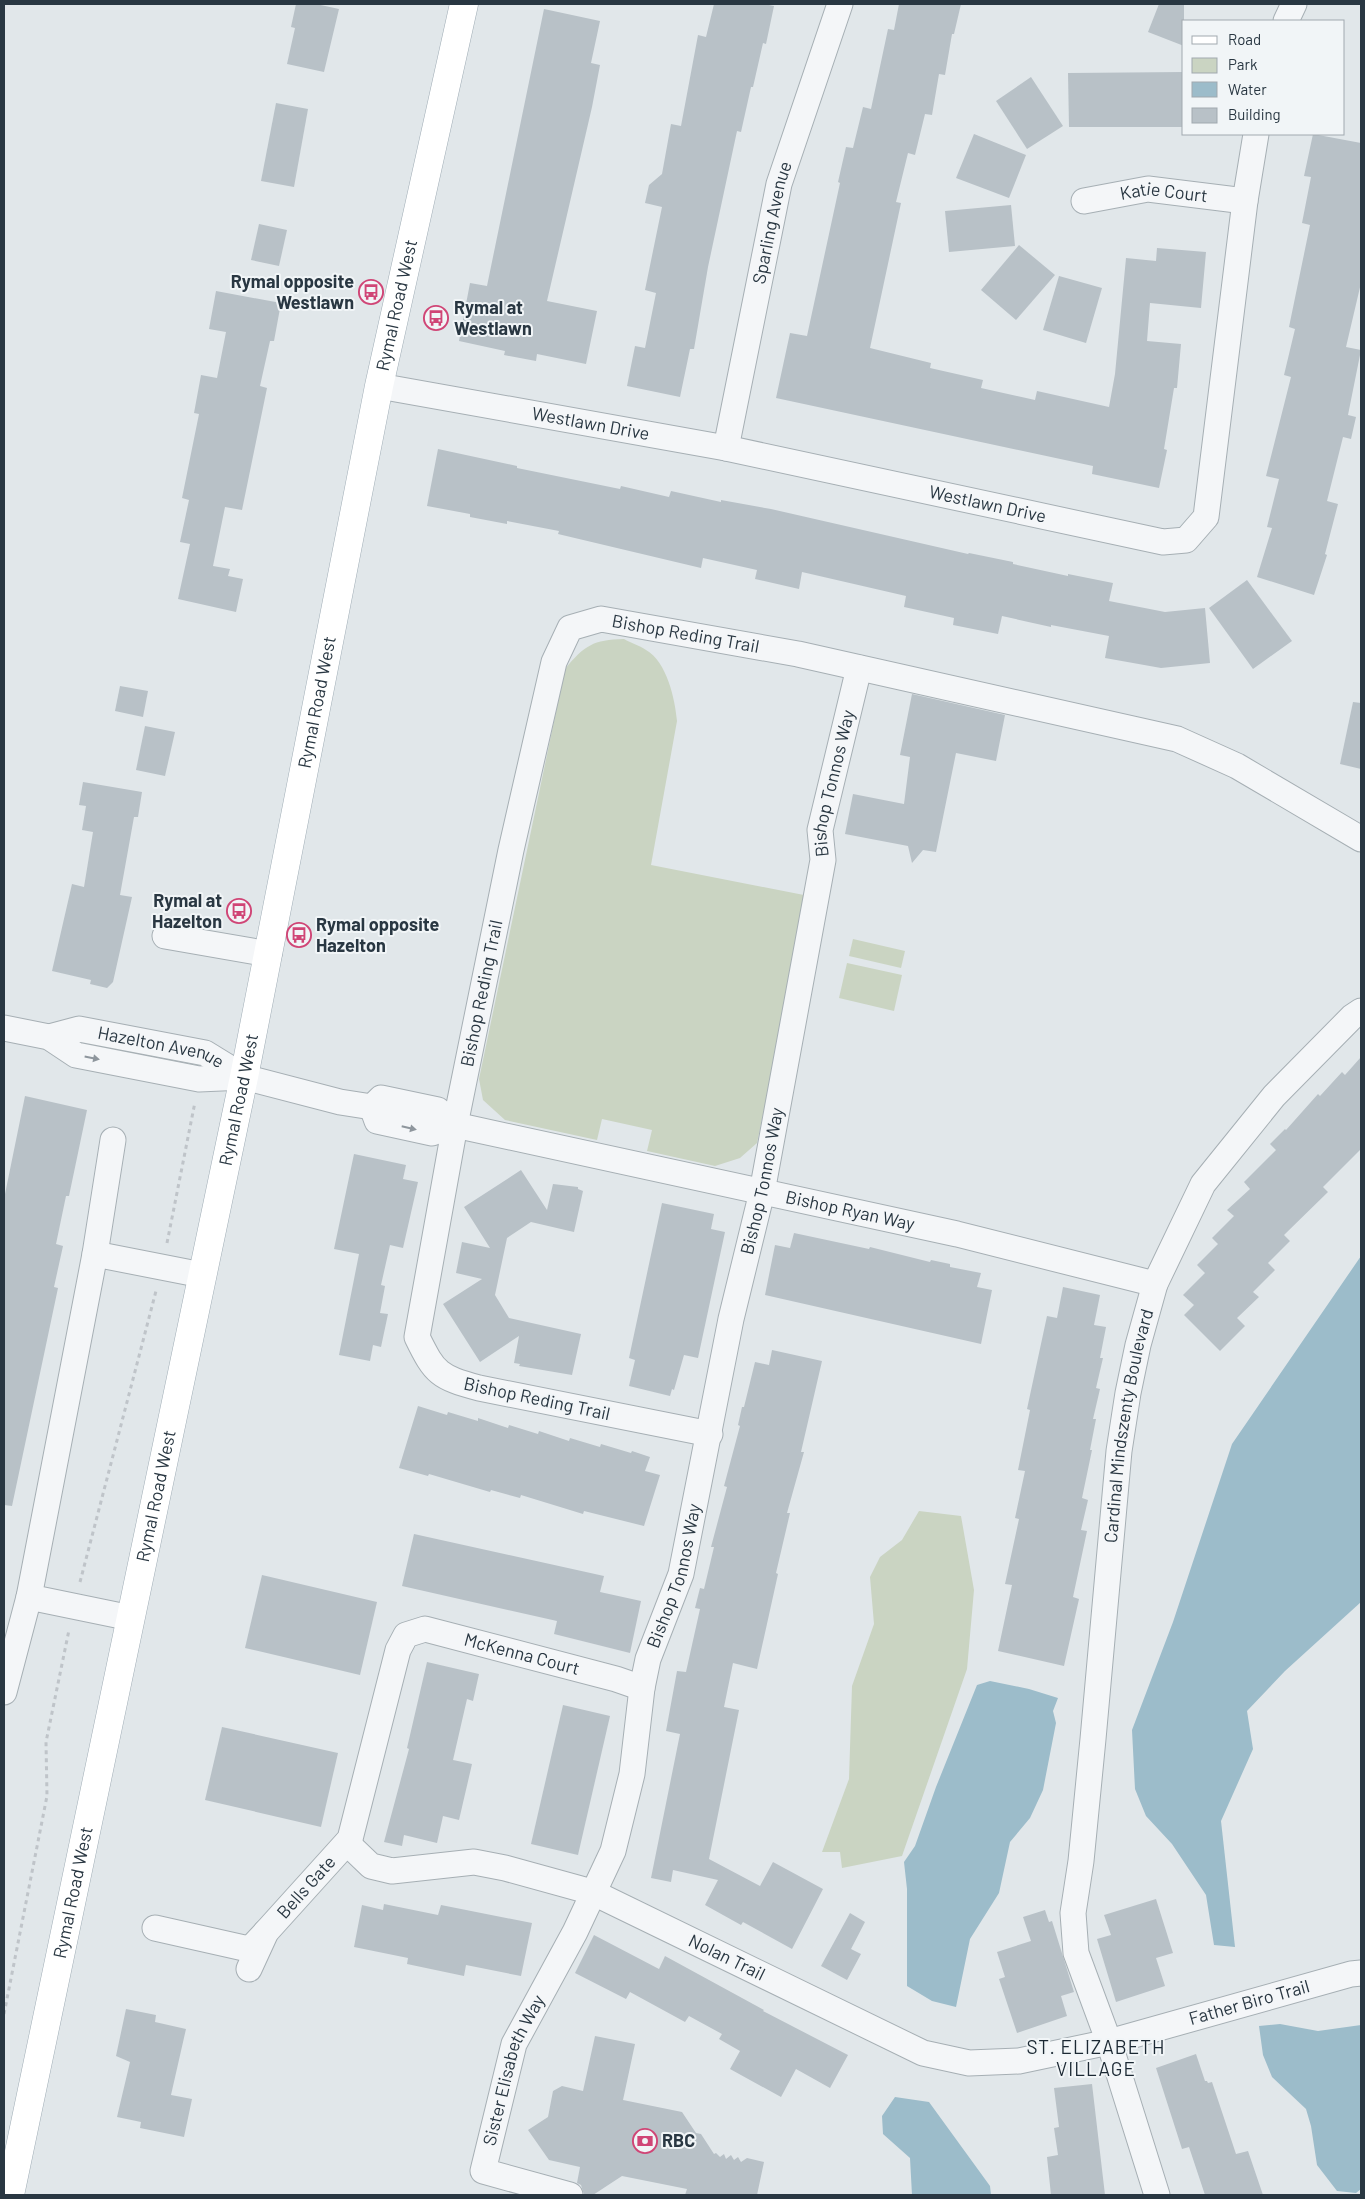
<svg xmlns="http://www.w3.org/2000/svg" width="1365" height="2199" font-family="Barlow,sans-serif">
<rect width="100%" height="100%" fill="#e1e7ea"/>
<g fill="#cad4c2">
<path d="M 624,639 C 631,643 639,645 646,650 C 667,662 675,699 677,721 L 651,865 L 809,896 L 757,1143 L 740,1158 L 715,1166 L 647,1151 L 652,1130 L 602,1119 L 597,1140 L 505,1120 L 483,1100 L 479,1079 L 565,669 C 585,645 593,640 624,639 Z"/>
<path d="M 853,939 L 905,951 L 901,968 L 849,956 Z"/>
<path d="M 847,963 L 902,975 L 894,1011 L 839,998 Z"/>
<path d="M 919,1511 L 961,1516 L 974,1590 L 967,1669 L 902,1856 L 842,1868 L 840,1852 L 822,1852 L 849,1779 L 852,1686 L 874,1624 L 870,1577 L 880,1557 L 902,1540 Z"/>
</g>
<g fill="#9cbcca">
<path d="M 1361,1256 L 1361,1602 L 1285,1671 L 1247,1711 L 1253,1749 L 1221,1821 L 1235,1947 L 1214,1945 L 1206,1895 L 1172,1844 L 1146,1816 L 1135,1789 L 1132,1730 L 1173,1622 L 1232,1444 Z"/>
<path d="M 990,1681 L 1029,1689 L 1058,1698 L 1053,1711 L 1056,1723 L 1043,1790 L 1030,1818 L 1010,1842 L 999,1893 L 970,1939 L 956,2007 L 932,2001 L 907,1986 L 907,1889 L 904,1862 L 915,1846 L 936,1787 L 977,1685 Z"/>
<path d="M 1280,2024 L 1318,2031 L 1361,2025 L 1361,2189 L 1356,2193 L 1337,2191 L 1317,2165 L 1311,2126 L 1306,2109 L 1272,2077 L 1263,2055 L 1259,2026 Z"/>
<path d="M 895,2097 L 929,2102 L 990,2186 L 991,2195 L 912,2195 L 910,2158 L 883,2134 L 882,2116 Z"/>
</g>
<g fill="#b8c1c7">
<path d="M 296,4 L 316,4 L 339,9 L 324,72 L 287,64 L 295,28 L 291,27 Z"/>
<path d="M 714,4 L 764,4 L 774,6 L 766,44 L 763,43 L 753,87 L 751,87 L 741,132 L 737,131 L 708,267 L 694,349 L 690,349 L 680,397 L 627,386 L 635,346 L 645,348 L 656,293 L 645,290 L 662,207 L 645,203 L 649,185 L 662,174 L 671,124 L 681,126 L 698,35 L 706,37 Z"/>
<path d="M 899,4 L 961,4 L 954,34 L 952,34 L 945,75 L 939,74 L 932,115 L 925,114 L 915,155 L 908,153 L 896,202 L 901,203 L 870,348 L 931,363 L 930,368 L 983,380 L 981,388 L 1035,400 L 1037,391 L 1109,407 L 1115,374 L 1126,258 L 1156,261 L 1157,248 L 1206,252 L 1201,308 L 1150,303 L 1147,341 L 1181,344 L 1177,388 L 1174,388 L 1164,449 L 1167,450 L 1159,488 L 1092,474 L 1093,466 L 776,398 L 790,333 L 807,336 L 840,183 L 838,182 L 846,147 L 853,148 L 863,107 L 871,109 L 888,29 L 894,30 Z"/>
<path d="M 1159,4 L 1184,4 L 1184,46 L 1148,32 Z"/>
<path d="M 544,9 L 600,21 L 591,63 L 600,65 L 592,107 L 547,301 L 597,311 L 586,364 L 537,354 L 536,361 L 504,355 L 505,351 L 459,341 L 470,283 L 487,286 Z"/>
<path d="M 1184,72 L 1184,127 L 1069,127 L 1068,73 Z"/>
<path d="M 1031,77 L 1063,126 L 1027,149 L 996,101 Z"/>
<path d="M 276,103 L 308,109 L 294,187 L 261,181 Z"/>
<path d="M 974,134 L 1026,155 L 1009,198 L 956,178 Z"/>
<path d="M 1313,134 L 1361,143 L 1361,283 L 1346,347 L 1361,350 L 1348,415 L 1356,417 L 1351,439 L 1343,437 L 1327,501 L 1338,504 L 1325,554 L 1327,555 L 1314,595 L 1257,577 L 1272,528 L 1267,527 L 1279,479 L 1266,476 L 1291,377 L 1284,375 L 1295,329 L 1289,327 L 1310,225 L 1302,223 L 1311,177 L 1304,176 Z"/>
<path d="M 1011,205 L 1015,246 L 949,252 L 945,211 Z"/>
<path d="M 259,224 L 287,230 L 279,266 L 251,260 Z"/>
<path d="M 1019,245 L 1055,275 L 1016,320 L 981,290 Z"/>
<path d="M 1059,276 L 1102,288 L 1086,343 L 1043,330 Z"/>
<path d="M 216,291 L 281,303 L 274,341 L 270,341 L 260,386 L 267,388 L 242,510 L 225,507 L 213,566 L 230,569 L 228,576 L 243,579 L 236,612 L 178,599 L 190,544 L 180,542 L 189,500 L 182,498 L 199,414 L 194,413 L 201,375 L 217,378 L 226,332 L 209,329 Z"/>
<path d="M 438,449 L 517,466 L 517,468 L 620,489 L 621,486 L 669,497 L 671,491 L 721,502 L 721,500 L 771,509 L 968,554 L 969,553 L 1013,562 L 1013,564 L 1068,576 L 1068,574 L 1113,583 L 1109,601 L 1165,612 L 1205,608 L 1210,663 L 1161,668 L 1105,658 L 1109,636 L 1051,625 L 1051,627 L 1002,616 L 998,634 L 953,625 L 954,618 L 904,607 L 906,596 L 802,572 L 799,589 L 755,579 L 757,570 L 703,558 L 701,568 L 558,534 L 559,531 L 507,521 L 507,524 L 470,517 L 470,514 L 427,506 Z"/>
<path d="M 1247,580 L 1292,641 L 1253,669 L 1209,608 Z"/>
<path d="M 120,686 L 148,691 L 143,717 L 115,711 Z"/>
<path d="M 912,694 L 1005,715 L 996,761 L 956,753 L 936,852 L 923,850 L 912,863 L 908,846 L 845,834 L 853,794 L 904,804 L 910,757 L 900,755 Z"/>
<path d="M 1353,702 L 1361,703 L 1361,769 L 1340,764 Z"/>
<path d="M 145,726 L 175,732 L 165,776 L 136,770 Z"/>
<path d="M 83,782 L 142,792 L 138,817 L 134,817 L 120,895 L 132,897 L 113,982 L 107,988 L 90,984 L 91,980 L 52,971 L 72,884 L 84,887 L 93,832 L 82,830 L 86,806 L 79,805 Z"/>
<path d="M 1361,1057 L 1361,1149 L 1323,1187 L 1328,1192 L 1284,1235 L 1290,1241 L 1268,1263 L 1275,1270 L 1253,1292 L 1259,1297 L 1237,1318 L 1245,1326 L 1220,1351 L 1184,1315 L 1194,1305 L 1183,1295 L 1205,1273 L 1197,1265 L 1218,1244 L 1212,1238 L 1234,1216 L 1227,1210 L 1250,1189 L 1244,1182 L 1276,1150 L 1270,1144 L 1285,1129 L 1286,1130 L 1318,1094 L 1320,1096 L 1342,1072 L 1345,1075 Z"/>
<path d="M 25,1096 L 87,1110 L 69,1196 L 66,1196 L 56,1244 L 63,1246 L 54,1287 L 58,1288 L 12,1506 L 4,1505 L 4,1199 Z"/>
<path d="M 354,1154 L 406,1165 L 403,1179 L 418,1182 L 403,1248 L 390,1245 L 381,1285 L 385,1286 L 380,1313 L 388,1314 L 381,1347 L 373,1345 L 370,1361 L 339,1355 L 359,1254 L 334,1249 Z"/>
<path d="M 521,1170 L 547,1210 L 553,1184 L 578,1187 L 578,1189 L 583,1191 L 574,1232 L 531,1222 L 507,1238 L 495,1295 L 509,1318 L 581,1334 L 572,1375 L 519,1366 L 520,1364 L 514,1363 L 519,1336 L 480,1362 L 443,1304 L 482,1279 L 456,1273 L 462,1242 L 490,1248 L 464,1207 Z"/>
<path d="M 662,1203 L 714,1214 L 711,1229 L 725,1232 L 698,1358 L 684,1355 L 674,1390 L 672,1389 L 670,1396 L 629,1386 L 635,1360 L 629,1358 Z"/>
<path d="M 794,1233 L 869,1249 L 870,1247 L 930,1262 L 931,1260 L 950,1264 L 950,1267 L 981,1273 L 977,1287 L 992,1290 L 981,1344 L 765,1295 L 775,1245 L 790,1248 Z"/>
<path d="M 1063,1287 L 1100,1295 L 1094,1325 L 1106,1327 L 1100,1358 L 1103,1358 L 1096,1388 L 1100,1389 L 1093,1419 L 1096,1419 L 1090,1450 L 1092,1450 L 1082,1498 L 1088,1500 L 1081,1530 L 1087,1531 L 1073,1597 L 1079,1599 L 1064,1666 L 998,1651 L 1012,1585 L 1005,1584 L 1019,1519 L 1015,1518 L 1025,1471 L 1018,1470 L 1030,1410 L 1027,1409 L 1047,1316 L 1057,1318 Z"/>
<path d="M 772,1350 L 822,1361 L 801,1452 L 804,1452 L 787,1513 L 790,1513 L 776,1573 L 778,1574 L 757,1669 L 733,1663 L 724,1707 L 739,1710 L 709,1859 L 760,1886 L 773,1862 L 823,1889 L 792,1949 L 743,1922 L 741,1925 L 705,1905 L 718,1880 L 673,1870 L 671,1882 L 651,1878 L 680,1734 L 666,1731 L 677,1671 L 686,1672 L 700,1609 L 695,1608 L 700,1588 L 704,1589 L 714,1547 L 711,1547 L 727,1487 L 724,1486 L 740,1426 L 738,1425 L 742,1407 L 744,1407 L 755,1362 L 769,1365 Z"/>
<path d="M 418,1406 L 447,1415 L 448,1412 L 478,1421 L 478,1418 L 508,1428 L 509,1425 L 538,1434 L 539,1431 L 569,1441 L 570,1438 L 600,1447 L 601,1444 L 631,1453 L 632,1451 L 650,1457 L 645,1471 L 660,1475 L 644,1526 L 584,1511 L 583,1514 L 521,1495 L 520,1498 L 491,1490 L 490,1492 L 429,1474 L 428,1476 L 399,1468 Z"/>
<path d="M 414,1534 L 604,1576 L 600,1592 L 641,1601 L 630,1653 L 554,1634 L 557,1621 L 402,1586 Z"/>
<path d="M 262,1575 L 377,1602 L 360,1675 L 245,1648 Z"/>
<path d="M 427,1662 L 479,1674 L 473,1701 L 467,1699 L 453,1760 L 472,1764 L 459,1820 L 443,1816 L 437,1843 L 404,1835 L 402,1846 L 384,1842 L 409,1749 L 407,1748 Z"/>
<path d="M 563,1705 L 610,1716 L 578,1855 L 531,1844 Z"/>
<path d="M 222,1727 L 338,1753 L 321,1827 L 205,1800 Z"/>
<path d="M 1156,1899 L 1173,1953 L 1156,1958 L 1165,1986 L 1116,2002 L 1097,1939 L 1111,1935 L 1104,1915 Z"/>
<path d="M 384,1904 L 438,1915 L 441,1905 L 532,1923 L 521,1976 L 466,1965 L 464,1976 L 407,1964 L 408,1958 L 354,1947 L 362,1905 L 383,1910 Z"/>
<path d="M 1045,1910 L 1049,1922 L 1052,1921 L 1074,1992 L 1061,1996 L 1067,2016 L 1017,2033 L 999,1979 L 1005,1977 L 997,1952 L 1031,1941 L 1023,1917 Z"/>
<path d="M 850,1913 L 865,1922 L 851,1949 L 861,1954 L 847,1980 L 821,1966 Z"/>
<path d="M 594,1935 L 659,1969 L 665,1956 L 764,2010 L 763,2011 L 848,2055 L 830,2088 L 796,2069 L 781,2097 L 730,2069 L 740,2051 L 719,2039 L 722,2034 L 689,2016 L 685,2022 L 630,1992 L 626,1999 L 575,1973 Z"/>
<path d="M 126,2009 L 156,2015 L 155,2022 L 186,2029 L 171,2095 L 192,2099 L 184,2137 L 140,2128 L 141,2122 L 117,2117 L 130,2062 L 116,2056 Z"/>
<path d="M 595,2036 L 635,2044 L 623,2100 L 682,2112 L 696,2133 L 701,2134 L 714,2154 L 716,2153 L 720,2157 L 724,2154 L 726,2159 L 731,2155 L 734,2160 L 738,2157 L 741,2162 L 747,2158 L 764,2162 L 757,2195 L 685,2195 L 687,2189 L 622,2176 L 593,2195 L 584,2195 L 581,2185 L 577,2183 L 580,2167 L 549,2160 L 528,2130 L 548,2117 L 553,2091 L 562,2086 L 583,2091 Z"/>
<path d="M 1196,2054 L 1205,2081 L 1207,2081 L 1208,2083 L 1212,2082 L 1236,2154 L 1248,2151 L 1263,2195 L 1205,2195 L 1189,2147 L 1182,2149 L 1156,2068 Z"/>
<path d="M 1092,2084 L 1105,2195 L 1051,2195 L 1047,2157 L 1058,2155 L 1054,2128 L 1059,2127 L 1054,2088 Z"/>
</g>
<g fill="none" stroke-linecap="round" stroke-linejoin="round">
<defs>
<g id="minor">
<path d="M 1286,21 L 1294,4"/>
<path id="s1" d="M 1084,201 L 1148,189 L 1245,201"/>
<path id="s2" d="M 379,386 L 726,448 L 1163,542 L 1186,540 L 1206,517 L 1245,201 L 1256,134"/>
<path id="s3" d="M 726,448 L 779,184 L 840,4"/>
<path d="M 165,936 L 269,954"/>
<path d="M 4,1028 L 49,1037 L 76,1055 L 199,1079 L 244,1077 L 340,1102 L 372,1107"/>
<path id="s4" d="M 49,1037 L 79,1029 L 205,1053 L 244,1077"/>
<path id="s5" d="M 372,1107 L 381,1098 L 438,1110 L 455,1125 L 957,1234 L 1155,1284"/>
<path d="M 372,1107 L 377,1121 L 432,1133 L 455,1125"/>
<path d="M 95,1254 L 113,1140"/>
<path id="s6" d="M 710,1434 L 479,1388 C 439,1377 435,1374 417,1337 L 455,1125 L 511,850 L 554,662 L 570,628 L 601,619 L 798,654 L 1177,739 L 1237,766 L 1361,839"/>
<path d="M 131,1618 L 29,1597 L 95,1254 L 202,1275"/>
<path d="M 4,1692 L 29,1597"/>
<path id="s7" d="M 347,1843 L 371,1866 L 392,1871 L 474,1862 L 505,1868 L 592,1892 L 923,2053 L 969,2063 L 1019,2061 L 1109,2042 L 1351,1974 L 1361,1973"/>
<path d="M 155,1928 L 244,1948 L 252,1947 L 266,1932"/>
<path id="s8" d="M 249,1969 L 266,1932 L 350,1839 L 398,1650 L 406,1635 L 425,1629 L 616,1679 L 642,1688"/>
<path id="s9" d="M 570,2195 L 483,2171 L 514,2044 L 575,1932 L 613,1851 L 632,1774 L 642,1688 L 648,1659 L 681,1574 L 731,1319 L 762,1192 L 823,860 L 820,830 L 859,668"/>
<path id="s10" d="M 1157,2195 L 1109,2042 L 1076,1953 L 1073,1913 L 1081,1861 L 1093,1739 L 1119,1451 L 1128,1393 L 1138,1345 L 1155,1284 L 1203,1184 L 1274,1096 L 1352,1017 L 1361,1011"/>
</g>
<g id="major">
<path id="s11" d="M 10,2195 L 244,1077 L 379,386 L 464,4"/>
</g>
</defs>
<use href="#minor" stroke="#a6afb4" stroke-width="27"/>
<use href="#major" stroke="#a0adb6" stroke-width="29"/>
<g stroke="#bfc4c9" stroke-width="3" stroke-dasharray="4 4" stroke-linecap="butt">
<path d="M 167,1243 L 195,1102"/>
<path d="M 80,1582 L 156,1291"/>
<path d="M 4,2014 L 47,1796 L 46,1742 L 69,1630"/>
</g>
<use href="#minor" stroke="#f4f6f8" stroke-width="25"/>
<use href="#major" stroke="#fff" stroke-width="28"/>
</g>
<defs><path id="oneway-solid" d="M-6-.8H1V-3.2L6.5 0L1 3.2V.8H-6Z" transform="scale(1.25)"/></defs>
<g fill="#8e969d">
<use href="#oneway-solid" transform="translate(92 1058) rotate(11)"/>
<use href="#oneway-solid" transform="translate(409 1128) rotate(13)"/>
</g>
<defs>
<symbol id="bus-ring" viewBox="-11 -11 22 22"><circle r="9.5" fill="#f1f5f7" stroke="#d04576" stroke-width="1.5"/><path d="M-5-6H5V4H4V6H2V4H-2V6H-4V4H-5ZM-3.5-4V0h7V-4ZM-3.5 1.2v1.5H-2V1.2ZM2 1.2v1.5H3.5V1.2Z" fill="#d04576"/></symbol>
<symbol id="bank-ring" viewBox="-11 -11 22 22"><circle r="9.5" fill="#f1f5f7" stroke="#d04576" stroke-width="1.5"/><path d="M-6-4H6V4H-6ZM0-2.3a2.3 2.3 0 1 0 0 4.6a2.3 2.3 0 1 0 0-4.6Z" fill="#d04576"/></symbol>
</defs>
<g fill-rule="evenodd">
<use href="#bus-ring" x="357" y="278" width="28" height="28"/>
<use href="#bus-ring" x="422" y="304" width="28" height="28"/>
<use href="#bus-ring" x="225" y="897" width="28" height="28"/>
<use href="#bus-ring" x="285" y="921" width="28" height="28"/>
<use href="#bank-ring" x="631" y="2127" width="28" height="28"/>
</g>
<g text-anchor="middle" stroke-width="4" stroke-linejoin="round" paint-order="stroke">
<g font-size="18" fill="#293742" stroke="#f1f5f7">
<text dy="6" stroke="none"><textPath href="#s1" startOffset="81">Katie Court</textPath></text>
<text dy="6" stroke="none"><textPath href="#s3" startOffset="230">Sparling Avenue</textPath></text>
<text dy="6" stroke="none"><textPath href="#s11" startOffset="1929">Rymal Road West</textPath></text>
<text dy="6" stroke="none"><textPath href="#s2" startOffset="215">Westlawn Drive</textPath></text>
<text dy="6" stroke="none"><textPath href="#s2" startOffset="620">Westlawn Drive</textPath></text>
<text dy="6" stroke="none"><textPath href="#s6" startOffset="1165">Bishop Reding Trail</textPath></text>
<text dy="6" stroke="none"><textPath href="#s11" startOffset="1524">Rymal Road West</textPath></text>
<text dy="6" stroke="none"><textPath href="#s9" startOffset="1531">Bishop Tonnos Way</textPath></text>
<text dy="6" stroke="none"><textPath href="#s6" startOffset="670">Bishop Reding Trail</textPath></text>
<text dy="6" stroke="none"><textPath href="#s4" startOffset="115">Hazelton Avenue</textPath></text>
<text dy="6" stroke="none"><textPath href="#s11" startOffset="1119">Rymal Road West</textPath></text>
<text dy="6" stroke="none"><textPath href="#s9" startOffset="1126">Bishop Tonnos Way</textPath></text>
<text dy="6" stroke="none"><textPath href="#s5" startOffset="498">Bishop Ryan Way</textPath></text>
<text transform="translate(537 1399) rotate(12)" y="6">Bishop Reding Trail</text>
<text dy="6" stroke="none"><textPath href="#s10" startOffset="786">Cardinal Mindszenty Boulevard</textPath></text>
<text dy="6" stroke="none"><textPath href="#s11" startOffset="714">Rymal Road West</textPath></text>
<text dy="6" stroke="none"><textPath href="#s9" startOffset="721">Bishop Tonnos Way</textPath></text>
<text dy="6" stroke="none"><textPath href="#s8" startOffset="498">McKenna Court</textPath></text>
<text dy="6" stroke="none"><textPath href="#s8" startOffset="101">Bells Gate</textPath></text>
<text dy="6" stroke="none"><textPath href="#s11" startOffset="309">Rymal Road West</textPath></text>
<text dy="6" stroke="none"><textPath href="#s7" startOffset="409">Nolan Trail</textPath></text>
<text dy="6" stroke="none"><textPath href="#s7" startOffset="962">Father Biro Trail</textPath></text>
<text dy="6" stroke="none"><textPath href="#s9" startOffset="196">Sister Elisabeth Way</textPath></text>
</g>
<g font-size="18" font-weight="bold" fill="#293742" stroke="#f1f5f7" text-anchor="start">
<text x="354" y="288" text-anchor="end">Rymal opposite<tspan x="354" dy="21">Westlawn</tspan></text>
<text x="454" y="314">Rymal at<tspan x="454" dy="21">Westlawn</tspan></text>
<text x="222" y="907" text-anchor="end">Rymal at<tspan x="222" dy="21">Hazelton</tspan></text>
<text x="316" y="931">Rymal opposite<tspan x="316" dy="21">Hazelton</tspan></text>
<text x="662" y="2147">RBC</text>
</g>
<g font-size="19" letter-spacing="1" fill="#1b2833" stroke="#f1f5f7">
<text x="1096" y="2054">ST. ELIZABETH<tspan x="1096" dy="22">VILLAGE</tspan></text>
</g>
</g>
<rect width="1365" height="2199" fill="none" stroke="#293742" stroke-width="10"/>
<rect x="1182" y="20" width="162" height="115" fill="#f1f5f7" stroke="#a1a9af"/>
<rect x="1192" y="36" width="25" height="8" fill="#ffffff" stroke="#a1a9af"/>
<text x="1228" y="45" font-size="15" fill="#293742">Road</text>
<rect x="1192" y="58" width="25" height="15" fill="#cad4c2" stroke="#a1a9af"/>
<text x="1228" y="70" font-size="15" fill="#293742">Park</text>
<rect x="1192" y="82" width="25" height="15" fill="#9cbcca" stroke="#a1a9af"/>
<text x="1228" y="95" font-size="15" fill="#293742">Water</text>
<rect x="1192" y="108" width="25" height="15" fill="#b8c1c7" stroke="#a1a9af"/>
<text x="1228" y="120" font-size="15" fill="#293742">Building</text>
</svg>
